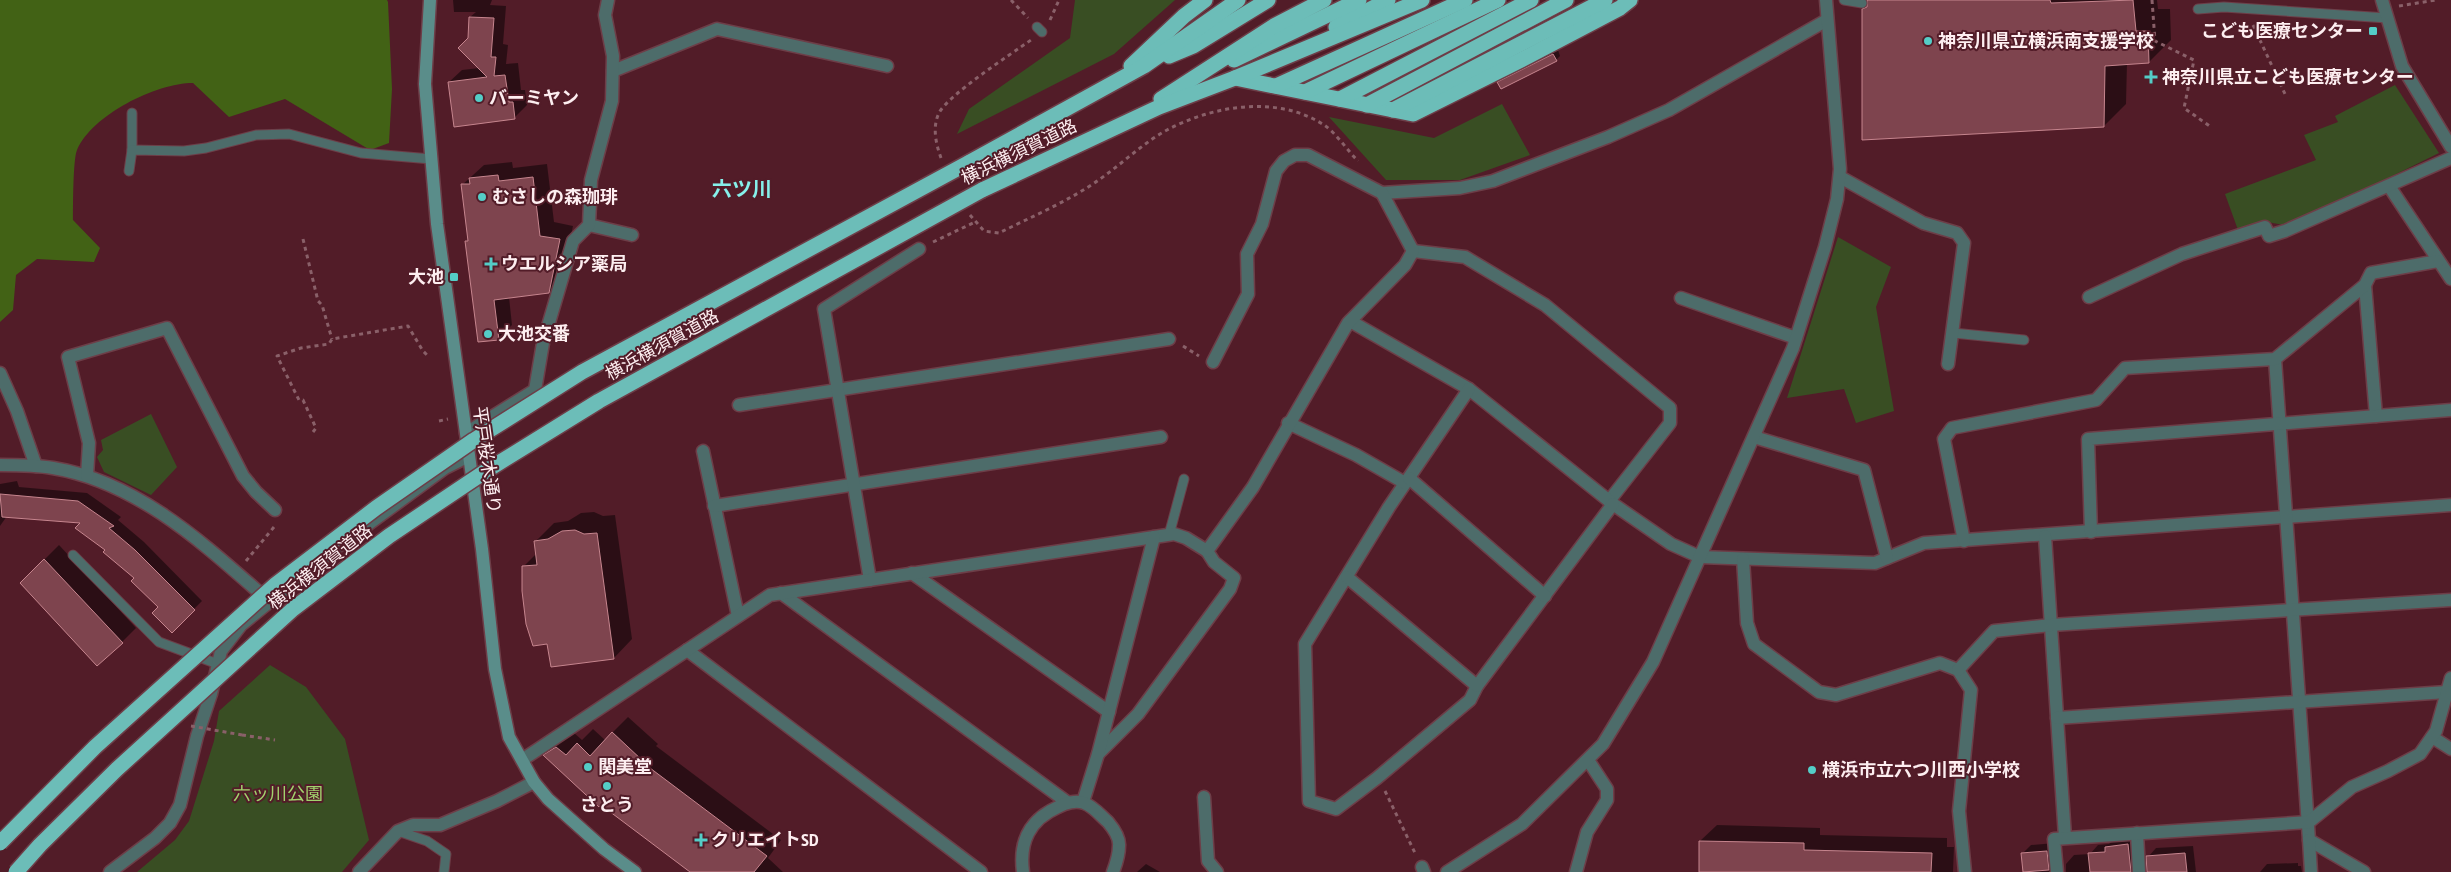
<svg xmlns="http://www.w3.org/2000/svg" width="2451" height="872" font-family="'PT Sans Narrow','Noto Sans JP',sans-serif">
<rect width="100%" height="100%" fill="#521c28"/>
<g fill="#394e23">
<path d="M 1075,0 L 1175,0 L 1114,54 L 957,134 L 969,109 L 1070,38 Z"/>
<path d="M 2395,85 L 2439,153 L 2354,195 L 2284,225 L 2267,222 L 2238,230 L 2225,194 L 2316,160 L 2304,135 L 2338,122 L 2335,116 Z"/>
<path d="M 1502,104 L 1530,155 L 1460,180 L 1386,180 L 1329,117 L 1434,138 Z"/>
<path d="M 1838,237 L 1891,267 L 1876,307 L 1894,411 L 1856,423 L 1844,389 L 1787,398 Z"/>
<path d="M 151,414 L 177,467 L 151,495 L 104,472 L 97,457 L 103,450 L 101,440 Z"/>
<path d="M 270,665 L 306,687 L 345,739 L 369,840 L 342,872 L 137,872 L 175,840 L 189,821 L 214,741 L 219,711 Z"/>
</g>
<path fill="#426215" d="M 0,0 L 387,0 L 388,2 L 392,89 L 389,143 L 370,150 L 285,99 L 229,117 L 193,83 C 156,83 92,115 77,150 C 73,159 73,207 73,220 L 100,248 L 94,262 L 37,259 L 16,275 L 13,310 L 0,322 Z"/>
<g fill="#0007">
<path d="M 453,0 L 492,0 L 490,5 L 506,6 L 503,44 L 508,45 L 506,64 L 518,63 L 521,90 L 525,90 L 527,105 L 514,118 L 449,82 L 462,70 L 479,68 L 469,39 L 470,17 L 476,12 L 454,12 Z"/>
<path d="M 1868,0 L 2157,0 L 2158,9 L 2170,9 L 2171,40 L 2149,62 L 2127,63 L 2126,104 L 2104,126 L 1864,10 L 1870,4 Z"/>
<path d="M 1558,50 L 1560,56 L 1556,60 L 1499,82 Z"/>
<path d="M 512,162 L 513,168 L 547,164 L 554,222 L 573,226 L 562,278 L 549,292 L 509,297 L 512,325 L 498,338 L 466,242 L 469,239 L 462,185 L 484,165 Z"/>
<path d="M 17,481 L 19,487 L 87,493 L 121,517 L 118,520 L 144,542 L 202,601 L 172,631 L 159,607 L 136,578 L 82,522 L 7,516 L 0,526 L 0,484 Z"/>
<path d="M 594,512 L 603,516 L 615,515 L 632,639 L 614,658 L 548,643 L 523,567 L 537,553 L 536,541 L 554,523 L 568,521 L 581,513 Z"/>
<path d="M 59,545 L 136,628 L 122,642 L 21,583 Z"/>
<path d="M 628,717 L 658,744 L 656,746 L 781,840 L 768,858 L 783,872 L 692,872 L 545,755 L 573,732 L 582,740 L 593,729 L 605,740 Z"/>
<path d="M 1717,825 L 1820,828 L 1820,835 L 1947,838 L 1947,847 L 1954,847 L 1953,872 L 1700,872 L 1700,841 Z"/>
<path d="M 2136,836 L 2143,871 L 2147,872 L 2066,872 L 2066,864 L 2074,855 L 2090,854 L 2098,845 L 2109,844 L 2115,839 Z"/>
<path d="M 2055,843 L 2062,871 L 2065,872 L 2024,872 L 2023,853 L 2031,845 Z"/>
<path d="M 2193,846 L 2196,872 L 2148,872 L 2148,857 L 2156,848 Z"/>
<path d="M 2298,863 L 2298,866 L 2301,866 L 2302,872 L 2260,872 L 2267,864 Z"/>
<path d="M 1146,864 L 1160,872 L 1137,872 Z"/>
</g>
<g fill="#7e444e" stroke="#c6858e">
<path d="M 1867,0 L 2050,0 L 2051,3 L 2133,0 L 2136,31 L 2148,31 L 2149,63 L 2105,66 L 2104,127 L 1862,140 L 1862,9 L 1867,7 Z"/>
<path d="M 469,17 L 494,18 L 491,57 L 496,57 L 494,76 L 505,75 L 509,102 L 513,102 L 515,119 L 454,127 L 448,82 L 487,77 L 458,48 L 468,38 Z"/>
<path d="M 1553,54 L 1557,61 L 1501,89 L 1497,82 Z"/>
<path d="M 498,175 L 499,181 L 533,177 L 540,236 L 560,239 L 549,293 L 494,300 L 499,340 L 478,342 L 465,241 L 468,241 L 461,184 L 470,184 L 469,178 Z"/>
<path d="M 0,494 L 78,501 L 114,526 L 109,528 L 135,550 L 195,610 L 172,633 L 152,613 L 158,607 L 131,581 L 134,578 L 103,552 L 105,550 L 75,528 L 80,523 L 2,517 Z"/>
<path d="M 575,530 L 584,534 L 597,533 L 614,659 L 551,667 L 547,644 L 533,646 L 526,624 L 522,591 L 522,566 L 537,565 L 534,541 L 548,539 L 562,531 Z"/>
<path d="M 44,559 L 123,643 L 97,666 L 20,583 Z"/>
<path d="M 612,732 L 643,761 L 642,762 L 767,856 L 754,872 L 690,872 L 601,805 L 599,807 L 543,755 L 556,747 L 566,755 L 577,743 L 590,756 Z"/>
<path d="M 1699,841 L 1804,843 L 1804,850 L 1932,853 L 1931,872 L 1699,872 Z"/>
<path d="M 2128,844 L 2131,872 L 2090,872 L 2088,853 L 2105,852 L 2105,847 Z"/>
<path d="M 2047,851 L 2049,870 L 2023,872 L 2021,853 Z"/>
<path d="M 2185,853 L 2187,872 L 2147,872 L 2146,856 Z"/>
</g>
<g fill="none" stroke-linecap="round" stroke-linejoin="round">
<defs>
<g id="service">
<path d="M 1844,0 L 1862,3"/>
<path d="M 2198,9 L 2224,7 L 2387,18"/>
<path d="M 1037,27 L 1042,32"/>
<path d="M 132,150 L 132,113"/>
<path d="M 129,171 L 132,150 L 184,151 L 206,148 L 256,135 L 289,134 L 361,153 L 431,159"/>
<path d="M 1953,333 L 2024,340"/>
<path d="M 1169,535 L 1184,479"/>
<path d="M 73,555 L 159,642 L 218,664"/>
<path d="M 398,831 L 427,841 L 446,854 L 444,872"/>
</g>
<path id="pedestrian" d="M 1422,867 L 1424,872"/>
<g id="minor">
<path d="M 2382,0 L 2402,66 L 2451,147"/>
<path d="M 613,71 L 717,29 L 887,66"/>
<path d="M 1840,177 L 1923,223 L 1957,233 L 1964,243 L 1948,364"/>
<path d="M 2389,186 L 2451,279"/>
<path d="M 589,225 L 632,235"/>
<path d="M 1413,251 L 1465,257 L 1545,305 L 1670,408 L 1670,423 L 1609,501"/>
<path d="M 2365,285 L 2376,416"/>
<path d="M 2089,297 L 2182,254 L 2265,227 L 2269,236 L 2285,231 L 2451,158"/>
<path d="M 1681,298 L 1796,338"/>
<path d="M 1350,321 L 1469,389 L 1613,504 L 1671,544 L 1700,557 L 1875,563 L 1924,543 L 2451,505"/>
<path d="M 2275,359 L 2309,840 L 2364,872"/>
<path d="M 1213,362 L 1248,294 L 1247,254 L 1262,224 L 1276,171 L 1284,161 L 1295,155 L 1308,155 L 1382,193 L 1460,188 L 1493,181 L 1608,137 L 1669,110 L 1827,20"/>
<path d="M 0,373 L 17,411 L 36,466"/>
<path d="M 1469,389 L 1389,507 L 1305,644 L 1309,801 L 1336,809 L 1377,778 L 1470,700 L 1477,686 L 1613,504"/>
<path d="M 739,405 L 1169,339"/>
<path d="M 1288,423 L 1356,455 L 1405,483"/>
<path d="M 466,433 L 535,390 L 543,343 L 573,241 L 589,225 L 591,180 L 612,101 L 613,56 L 605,15 L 608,0"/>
<path d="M 1754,437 L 1864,470 L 1887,558"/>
<path d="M 703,451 L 738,616"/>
<path d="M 0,465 C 18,465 36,465 53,468 C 139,482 206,546 269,601"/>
<path d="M 87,476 L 89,443 L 68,357 L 167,328 L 243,476 L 256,492 L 275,510"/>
<path d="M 1409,478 L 1545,596"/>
<path d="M 714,506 L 1161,437"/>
<path d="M 2091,532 L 2088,439 L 2451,410"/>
<path d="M 2045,536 L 2065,837"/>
<path d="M 1964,541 L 1944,439 L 1952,428 L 2096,400 L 2125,368 L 2275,359 L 2365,285 L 2371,273 L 2438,261"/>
<path d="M 1743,559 L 1747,623 L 1754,644 L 1819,692 L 1836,695 L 1940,663 L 1958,670 L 1971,690 L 1959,811 L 1965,872"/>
<path d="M 912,573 L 1109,712"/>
<path d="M 1347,577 L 1477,686"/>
<path d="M 870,580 L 824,309 L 919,249"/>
<path d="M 781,593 L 1067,802"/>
<path d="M 687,650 L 981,872"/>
<path d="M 1958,670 L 1994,631 L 2051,625 L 2451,600"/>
<path d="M 2057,718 L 2447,692"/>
<path d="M 2432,737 L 2451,749"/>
<path d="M 1098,754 L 1138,714 L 1230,589 L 1234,578 L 1214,562 L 1207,551"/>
<path d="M 522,760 L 770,595 L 1174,534 L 1186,538 L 1207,551 L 1253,487 L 1348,323 L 1405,265 L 1413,251 L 1382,193"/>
<path d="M 1204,797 L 1208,861 L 1217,872"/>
<path d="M 1083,802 L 1098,754 L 1154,537"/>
<path d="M 2137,833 L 2139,872"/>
<path d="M 2309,840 L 2311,872"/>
<path d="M 359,872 L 398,831 L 413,825 L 440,825 L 497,801 L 534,782"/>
<path d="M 1023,872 C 1019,842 1029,820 1058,807 C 1065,803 1076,800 1084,803 C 1093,806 1101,816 1108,822 C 1113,828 1120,837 1119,846 C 1119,855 1116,864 1113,872"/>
<path d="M 1576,872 L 1587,832 L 1607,800 L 1607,789 L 1588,760"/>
<path d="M 2057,872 L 2054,839 L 2309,822 L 2352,787 L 2388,771 L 2420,754 L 2436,731 L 2451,678"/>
</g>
<g id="tertiary">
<path d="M 110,872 L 155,838 L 170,823 L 180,805 L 197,736 L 211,694 L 221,651 L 241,625 L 333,550 L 445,468 L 469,456"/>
<path d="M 1447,872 L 1522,824 L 1603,744 L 1653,662 L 1793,348 L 1825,247 L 1837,199 L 1840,169 L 1826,0"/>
</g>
<path id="secondary" d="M 430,0 L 425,84 L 437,224 L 482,549 L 495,669 L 509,737 L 534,782 L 548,799 L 604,849 L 635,872"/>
<g id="motorway">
<path d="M 1336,27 L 1388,0"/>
<path d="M 1169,56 L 1193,46 L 1268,0"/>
<path d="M 1234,60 L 1359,0"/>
<path d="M 1131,66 L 1184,16 L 1205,0"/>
<path d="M 1235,78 L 1413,114 L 1523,59 L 1620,8 L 1630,0"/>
<path d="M 1276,86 L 1465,0"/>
<path d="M 1305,92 L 1498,0"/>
<path d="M 1161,99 L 1274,26 L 1324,0"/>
<path d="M 1340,99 L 1531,0"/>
<path d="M 1367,105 L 1566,0"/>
<path d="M 1393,110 L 1605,0"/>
<path d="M 968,163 L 1144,66 L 1238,0"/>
<path d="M 982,190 L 1159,107 L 1235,78 L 1422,0"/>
</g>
</defs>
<use href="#service" stroke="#6d3e48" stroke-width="11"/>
<use href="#pedestrian" stroke="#6d3e48" stroke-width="15"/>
<use href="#minor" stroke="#6d3e48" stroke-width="15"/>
<use href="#tertiary" stroke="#6d3e48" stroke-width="15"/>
<use href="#secondary" stroke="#6d3e48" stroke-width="15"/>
<use href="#motorway" stroke="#6d3e48" stroke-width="18"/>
<g stroke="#8a6069" stroke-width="3" stroke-dasharray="4 4" stroke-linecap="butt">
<path d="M 1011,0 L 1028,18"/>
<path d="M 2152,0 L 2155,41 L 2194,60 L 2184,108 L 2211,127"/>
<path d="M 2399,6 L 2436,0"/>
<path d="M 1050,20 L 1059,0"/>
<path d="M 2253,25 L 2285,94"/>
<path d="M 941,158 C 936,144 932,127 939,113 C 948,95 1011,54 1031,40"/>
<path d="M 970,215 L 984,231 L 999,233 C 1031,217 1071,200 1100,179 C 1123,163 1143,143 1167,130 C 1214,105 1278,95 1324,125 C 1336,133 1347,150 1358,161"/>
<path d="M 303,239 L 318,301 L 322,305 L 332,339"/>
<path d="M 933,242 L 975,222"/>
<path d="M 1183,346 L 1199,356"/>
<path d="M 439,421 L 448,419"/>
<path d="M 313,432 L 316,428 L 303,400 L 299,400 L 277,356 L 301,348 L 329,344 L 332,339 L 408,326 L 423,351 L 429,357"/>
<path d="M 246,561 L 274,527"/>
<path d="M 242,735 L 275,740"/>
<path d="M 1385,791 L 1415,853"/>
</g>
<use href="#service" stroke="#4d6c6a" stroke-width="9"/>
<use href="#pedestrian" stroke="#4d6c6a" stroke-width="12"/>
<use href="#minor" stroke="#4d6c6a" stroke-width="12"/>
<use href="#tertiary" stroke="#4d6c6a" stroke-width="12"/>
<use href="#secondary" stroke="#5a8d8a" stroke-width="12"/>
<use href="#motorway" stroke="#6cbdb8" stroke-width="15"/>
<defs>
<g id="motorway-bridge">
<path d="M 0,843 L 95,747 L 275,585 L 376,508 L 474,440 L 582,372 L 968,163"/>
<path d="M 16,872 L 40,845 L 117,769 L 293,609 L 389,536 L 489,469 L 599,401 L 982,190"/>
</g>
</defs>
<use href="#motorway-bridge" stroke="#6d3e48" stroke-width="18" stroke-linecap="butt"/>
<path stroke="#8a6069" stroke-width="3" stroke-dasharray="4 4" stroke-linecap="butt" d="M 191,726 L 242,735"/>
<use href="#motorway-bridge" stroke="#6cbdb8" stroke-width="15"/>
</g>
<g fill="#54cdc7" stroke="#521c28" stroke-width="2">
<rect x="2368" y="26" width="10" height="10" rx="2.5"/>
<circle cx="1928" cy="41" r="5"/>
<path d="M2148.5 69.5h5v5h5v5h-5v5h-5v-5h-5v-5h5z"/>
<circle cx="479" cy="98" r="5"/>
<circle cx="482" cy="197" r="5"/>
<path d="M488.5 256.5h5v5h5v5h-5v5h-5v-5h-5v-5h5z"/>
<rect x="449" y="272" width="10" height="10" rx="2.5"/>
<circle cx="488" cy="334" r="5"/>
<circle cx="588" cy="767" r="5"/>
<circle cx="1812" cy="770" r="5"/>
<circle cx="607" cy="786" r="5"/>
<path d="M698.5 832.5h5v5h5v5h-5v5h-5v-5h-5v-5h5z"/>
</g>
<g text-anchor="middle" stroke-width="4" stroke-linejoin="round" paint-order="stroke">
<g font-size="18" font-weight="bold" fill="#fdeef0" stroke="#521c28" text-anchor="start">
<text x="2363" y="37" text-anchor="end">こども医療センター</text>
<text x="1938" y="47">神奈川県立横浜南支援学校</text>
<text x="2162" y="83">神奈川県立こども医療センター</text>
<text x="489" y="104">バーミヤン</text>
<text x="492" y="203">むさしの森珈琲</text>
<text x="501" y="270">ウエルシア薬局</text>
<text x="444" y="283" text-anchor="end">大池</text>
<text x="498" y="340">大池交番</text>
<text x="598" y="773">関美堂</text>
<text x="1822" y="776">横浜市立六つ川西小学校</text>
<text x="607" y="811" text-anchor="middle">さとう</text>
<text x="711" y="846">クリエイトSD</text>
</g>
<g font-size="18" fill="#fdeef0" stroke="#521c28">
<text transform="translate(1019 152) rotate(-26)" y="6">横浜横須賀道路</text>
<text transform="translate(662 345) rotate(-29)" y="6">横浜横須賀道路</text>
<text transform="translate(487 460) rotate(82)" y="6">平戸桜木通り</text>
<text transform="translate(320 567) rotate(-38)" y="6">横浜横須賀道路</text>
</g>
<g font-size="18" fill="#a2d26e" stroke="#521c28">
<text x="278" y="800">六ッ川公園</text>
</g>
<g font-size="20" font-weight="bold" fill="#86f0ea" stroke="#521c28">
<text x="742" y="196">六ツ川</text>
</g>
</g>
</svg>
